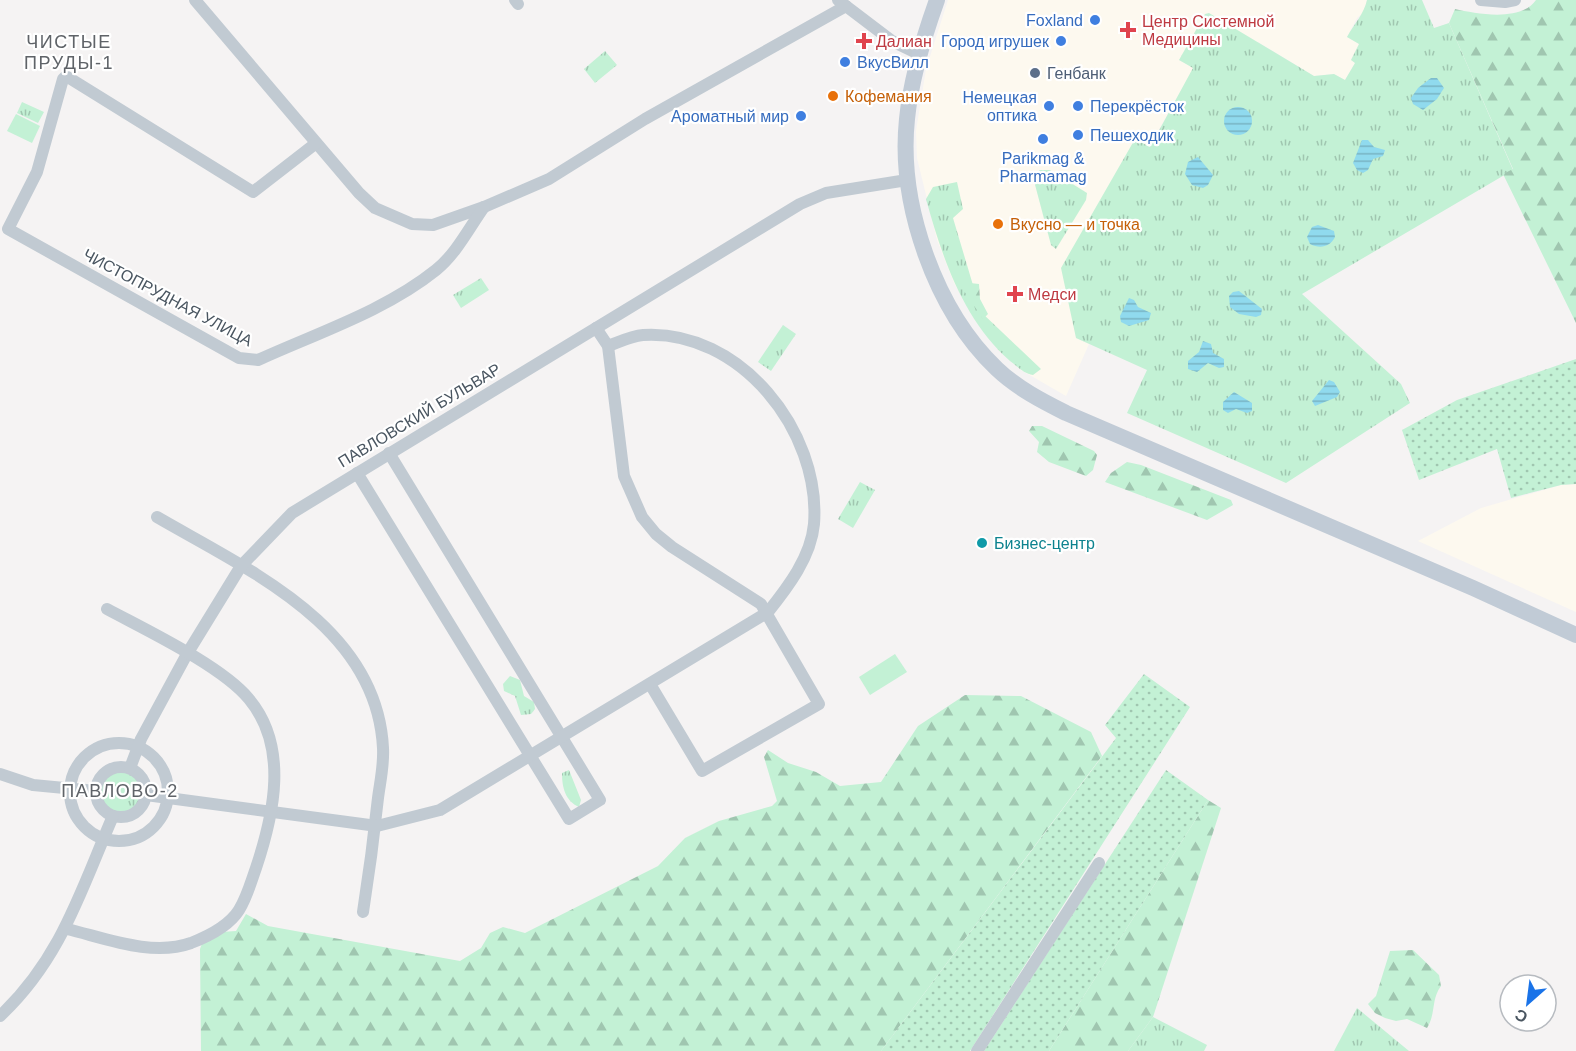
<svg xmlns="http://www.w3.org/2000/svg" width="1576" height="1051" font-family="Arial,sans-serif">
<defs>
<pattern id="grass-tufts" width="24" height="20" patternUnits="userSpaceOnUse" patternTransform="scale(1.5)"><rect width="24" height="20" fill="#c3f1d5"/><path d="M3 7l-1-3M5 7V3M7 7l1-3M15 17l-1-3M17 17v-4M19 17l1-3" fill="none" stroke="#a0c6b0"/></pattern>
<pattern id="forest-firs" width="22" height="20" patternUnits="userSpaceOnUse" patternTransform="scale(1.5)"><rect width="22" height="20" fill="#c3f1d5"/><path d="M5 1l3.5 6h-7zM16 11l3.5 6h-7z" fill="#a0c6b0"/></pattern>
<pattern id="garden-dots" width="8" height="8" patternUnits="userSpaceOnUse" patternTransform="scale(1.5)"><rect width="8" height="8" fill="#c3f1d5"/><path d="M2 2h.1M6 6h.1" fill="none" stroke="#a0c6b0" stroke-width="1.8" stroke-linecap="round"/></pattern>
<pattern id="water-rules" width="6" height="5" patternUnits="userSpaceOnUse" patternTransform="scale(1.5)"><rect width="6" height="5" fill="#90daee"/><path d="M0 2.5h6" fill="none" stroke="#78b4c4"/></pattern>
</defs>
<rect width="100%" height="100%" fill="#f5f3f3"/>
<g fill="#fdf9ef">
<path d="M 948,0 L 1367,0 L 1364,12 L 1357,18 L 1347,37 L 1359,44 L 1351,60 L 1355,63 L 1345,80 L 1334,74 L 1314,76 L 1258,42 L 1179,60 L 1194,68 L 1149,147 L 1135,139 L 1075,326 L 1076,338 L 1089,344 L 1066,396 L 1021,370 L 998,350 L 973,317 L 954,283 L 937,240 L 917,158 L 916,131 L 926,69 Z"/>
<path d="M 1576,484 L 1576,612 L 1418,541 L 1481,508 L 1561,485 Z"/>
</g>
<g fill="url(#grass-tufts)">
<path d="M 1367,0 L 1422,0 L 1434,28 L 1449,23 L 1513,170 L 1302,294 L 1401,384 L 1410,403 L 1286,483 L 1127,413 L 1147,370 L 1076,338 L 1061,268 L 1135,139 L 1150,147 L 1193,68 L 1179,60 L 1205,14 L 1209,13 L 1314,76 L 1334,74 L 1345,80 L 1355,63 L 1351,60 L 1359,44 L 1347,37 C 1354,24 1364,14 1367,0 Z"/>
<path d="M 605,51 L 617,65 L 595,83 L 584,69 Z"/>
<path d="M 22,102 L 44,112 L 38,123 L 17,113 Z"/>
<path d="M 1040,170 L 1050,170 L 1087,193 L 1086,200 L 1056,249 L 1051,245 L 1034,181 L 1034,175 Z"/>
<path d="M 957,182 L 963,209 L 953,218 L 981,312 L 1041,369 L 1033,375 C 1024,374 1017,366 1010,361 C 963,320 942,257 926,199 L 933,187 Z"/>
<path d="M 481,278 L 489,290 L 461,308 L 453,295 Z"/>
<path d="M 783,325 L 796,334 L 771,371 L 758,362 Z"/>
<path d="M 860,482 L 875,490 L 853,528 L 838,519 Z"/>
<path d="M 510,676 L 520,680 L 524,696 L 534,702 L 535,709 L 531,714 L 521,715 L 515,696 L 504,691 L 503,684 Z"/>
<path d="M 569,770 L 581,800 L 579,807 C 565,801 562,787 562,773 Z"/>
<circle cx="121" cy="791" r="21"/>
<path d="M 1357,1008 L 1409,1051 L 1334,1051 Z"/>
<path d="M 1153,1017 L 1207,1045 L 1204,1051 L 1128,1051 Z"/>
</g>
<g fill="url(#forest-firs)">
<path d="M 1536,0 L 1576,0 L 1576,323 L 1503,174 L 1513,169 L 1449,23 L 1455,9 C 1477,14 1521,22 1536,0 Z"/>
<path d="M 970,283 L 979,284 L 980,299 L 988,314 L 983,319 L 964,291 Z"/>
<path d="M 1032,426 L 1042,426 L 1094,451 L 1097,455 L 1093,470 L 1086,476 L 1049,462 L 1037,452 L 1039,442 L 1029,431 Z"/>
<path d="M 1127,462 L 1141,465 L 1231,500 L 1233,505 L 1207,520 L 1105,482 L 1111,473 Z"/>
<path d="M 965,695 L 1021,696 L 1091,732 L 1102,756 L 881,1051 L 201,1051 L 200,949 L 204,938 L 221,932 L 236,931 L 246,914 L 268,926 L 460,961 L 481,948 L 490,933 L 503,927 L 525,933 L 658,866 L 685,838 L 719,821 L 772,806 L 777,801 L 764,757 L 768,750 L 788,763 L 816,772 L 840,786 L 881,782 L 918,726 Z"/>
<path d="M 1208,800 L 1221,808 L 1153,1017 L 1128,1051 L 1049,1051 Z"/>
<path d="M 1413,950 L 1439,975 L 1441,986 C 1431,999 1436,1014 1427,1028 L 1407,1019 L 1396,1021 L 1385,1018 L 1375,1013 L 1368,1004 L 1376,996 L 1390,951 Z"/>
</g>
<g fill="url(#garden-dots)">
<path d="M 1576,359 L 1576,484 L 1561,485 L 1511,498 L 1497,449 L 1419,480 L 1402,430 L 1457,400 Z"/>
<path d="M 1144,674 L 1190,707 L 970,1051 L 881,1051 L 1116,738 L 1105,725 Z"/>
<path d="M 1166,770 L 1208,800 L 1049,1051 L 984,1051 Z"/>
</g>
<g fill="#c3f1d5">
<path d="M 16,114 L 40,126 L 32,143 L 7,131 Z"/>
<path d="M 895,654 L 907,672 L 870,695 L 859,677 Z"/>
</g>
<g fill="url(#water-rules)">
<path d="M 1431,78 L 1437,78 L 1444,88 L 1437,99 L 1423,110 L 1413,104 L 1411,98 L 1418,88 Z"/>
<circle cx="1238" cy="121" r="14"/>
<path d="M 1362,140 L 1368,140 L 1374,147 L 1385,150 L 1383,156 L 1373,159 L 1368,170 L 1363,173 L 1357,170 L 1353,163 Z"/>
<path d="M 1198,157 L 1213,175 L 1208,185 L 1203,188 L 1192,185 L 1185,174 L 1188,162 Z"/>
<path d="M 1318,225 L 1334,231 L 1335,237 C 1330,247 1320,249 1310,244 L 1307,237 L 1312,227 Z"/>
<path d="M 1239,291 L 1262,309 L 1261,315 L 1256,317 L 1239,314 L 1230,307 L 1229,296 L 1233,292 Z"/>
<path d="M 1129,298 L 1134,300 L 1138,307 L 1151,313 L 1149,320 L 1129,326 L 1121,322 L 1120,316 Z"/>
<path d="M 1203,341 L 1211,344 L 1213,353 L 1224,359 L 1224,367 L 1219,368 L 1208,363 L 1197,372 L 1188,369 L 1188,361 L 1199,352 Z"/>
<path d="M 1329,380 L 1334,382 L 1340,392 L 1337,397 L 1315,406 L 1312,401 Z"/>
<path d="M 1234,392 L 1252,403 L 1252,411 L 1247,413 L 1236,409 L 1228,413 L 1223,410 L 1223,402 Z"/>
</g>
<g fill="none" stroke-linecap="round" stroke-linejoin="round">
<g stroke="#c1cad2" stroke-width="12">
<path d="M 195,0 L 359,193 L 375,208 L 412,224 L 433,225 L 484,207 L 549,179 L 645,119 L 846,6"/>
<path d="M 515,0 L 518,4"/>
<path d="M 838,0 L 892,41 L 919,54"/>
<path d="M 1481,0 L 1505,2 L 1515,0"/>
<path d="M 315,144 L 253,192 L 66,76 L 63,79 L 37,172 L 8,229 L 239,358 L 258,360 C 317,333 385,311 436,270 C 456,254 469,228 484,207"/>
<path d="M 596,328 L 608,346 L 624,476 L 642,517 L 656,534 L 672,547 L 761,604 L 819,704 L 702,771 L 650,684"/>
<path d="M 357,473 L 569,819 L 600,800 L 389,453"/>
<path d="M 157,517 C 248,570 377,626 383,748 C 384,766 380,782 378,798 C 374,836 369,874 363,912"/>
<circle cx="119" cy="792" r="49"/>
<circle cx="121" cy="792" r="25"/>
<path d="M 130,768 L 141,739 L 187,654 L 241,566 L 292,513 L 800,204 L 826,193 L 907,180"/>
<path d="M 0,774 L 33,785 L 96,791"/>
<path d="M 146,795 L 377,826 L 440,810 L 768,612 C 788,587 811,557 814,524 C 821,431 740,329 643,335 C 631,336 619,342 608,346"/>
<path d="M 67,929 C 105,938 152,957 191,943 C 209,936 229,926 239,910 C 247,897 251,882 256,868 C 274,814 289,747 249,699 C 222,666 146,630 107,609"/>
<path d="M 0,1016 C 61,959 81,890 113,816"/>
<path d="M 977,1051 L 1099,863"/>
</g>
<path stroke="#c1cbd6" stroke-width="16" d="M 937,0 C 923,39 911,78 907,119 C 898,204 935,310 997,369 C 1017,388 1042,401 1066,413 L 1473,588 L 1576,635"/>
</g>
<g fill="#3f7fe0" stroke="#fff" stroke-width="2">
<circle cx="1095" cy="20" r="6"/>
<circle cx="1061" cy="41" r="6"/>
<circle cx="845" cy="62" r="6"/>
<circle cx="1049" cy="106" r="6"/>
<circle cx="1078" cy="106" r="6"/>
<circle cx="801" cy="116" r="6"/>
<circle cx="1078" cy="135" r="6"/>
<circle cx="1043" cy="139" r="6"/>
</g>
<g fill="#e0444e" stroke="#fff" stroke-width="2">
<path d="M1125 21h6v6h6v6h-6v6h-6v-6h-6v-6h6z"/>
<path d="M861 32h6v6h6v6h-6v6h-6v-6h-6v-6h6z"/>
<path d="M1012 285h6v6h6v6h-6v6h-6v-6h-6v-6h6z"/>
</g>
<circle fill="#5c6f8a" stroke="#fff" stroke-width="2" cx="1035" cy="73" r="6"/>
<g fill="#e8710a" stroke="#fff" stroke-width="2">
<circle cx="833" cy="96" r="6"/>
<circle cx="998" cy="224" r="6"/>
</g>
<circle fill="#0f9aa8" stroke="#fff" stroke-width="2" cx="982" cy="543" r="6"/>
<g text-anchor="middle" stroke-width="4.5" stroke-linejoin="round" paint-order="stroke">
<g font-size="16" fill="#366cbe" stroke="#fff" text-anchor="end">
<text x="1083" y="26">Foxland</text>
<text x="1049" y="47">Город игрушек</text>
<text x="857" y="68" text-anchor="start">ВкусВилл</text>
<text x="1037" y="103">Немецкая<tspan x="1037" dy="18">оптика</tspan></text>
<text x="1090" y="112" text-anchor="start">Перекрёсток</text>
<text x="789" y="122">Ароматный мир</text>
<text x="1090" y="141" text-anchor="start">Пешеходик</text>
<text x="1043" y="164" text-anchor="middle">Parikmag &amp;<tspan x="1043" dy="18">Pharmamag</tspan></text>
</g>
<g font-size="16" fill="#be3a42" stroke="#fff" text-anchor="start">
<text x="1142" y="27">Центр Системной<tspan x="1142" dy="18">Медицины</tspan></text>
<text x="876" y="47">Далиан</text>
<text x="1028" y="300">Медси</text>
</g>
<g font-size="16" fill="#4e5e75" stroke="#fff" text-anchor="start">
<text x="1047" y="79">Генбанк</text>
</g>
<g font-size="16" fill="#c56008" stroke="#fff" text-anchor="start">
<text x="845" y="102">Кофемания</text>
<text x="1010" y="230">Вкусно — и точка</text>
</g>
<g font-size="16" fill="#4a5661" stroke="#fff">
<text transform="translate(168 297) rotate(28)" y="6">ЧИСТОПРУДНАЯ УЛИЦА</text>
<text transform="translate(419 415) rotate(-31)" y="6">ПАВЛОВСКИЙ БУЛЬВАР</text>
</g>
<g font-size="16" fill="#0d838f" stroke="#fff" text-anchor="start">
<text x="994" y="549">Бизнес-центр</text>
</g>
<g font-size="18" letter-spacing="1.5" fill="#5f6368" stroke="#fff">
<text x="69" y="48">ЧИСТЫЕ<tspan x="69" dy="21">ПРУДЫ-1</tspan></text>
<text x="120" y="797">ПАВЛОВО-2</text>
</g>
</g>
<g transform="translate(1528 1003) rotate(208)"><circle r="28" fill="#ffffff" stroke="#b7bbc0" stroke-width="1.5"/>
<path d="M0-4.5L10 22L0 15L-10 22Z" fill="#1a73e8"/>
<text y="-9" font-size="16" font-weight="bold" text-anchor="middle" fill="#4a5661">С</text>
</g>
</svg>
